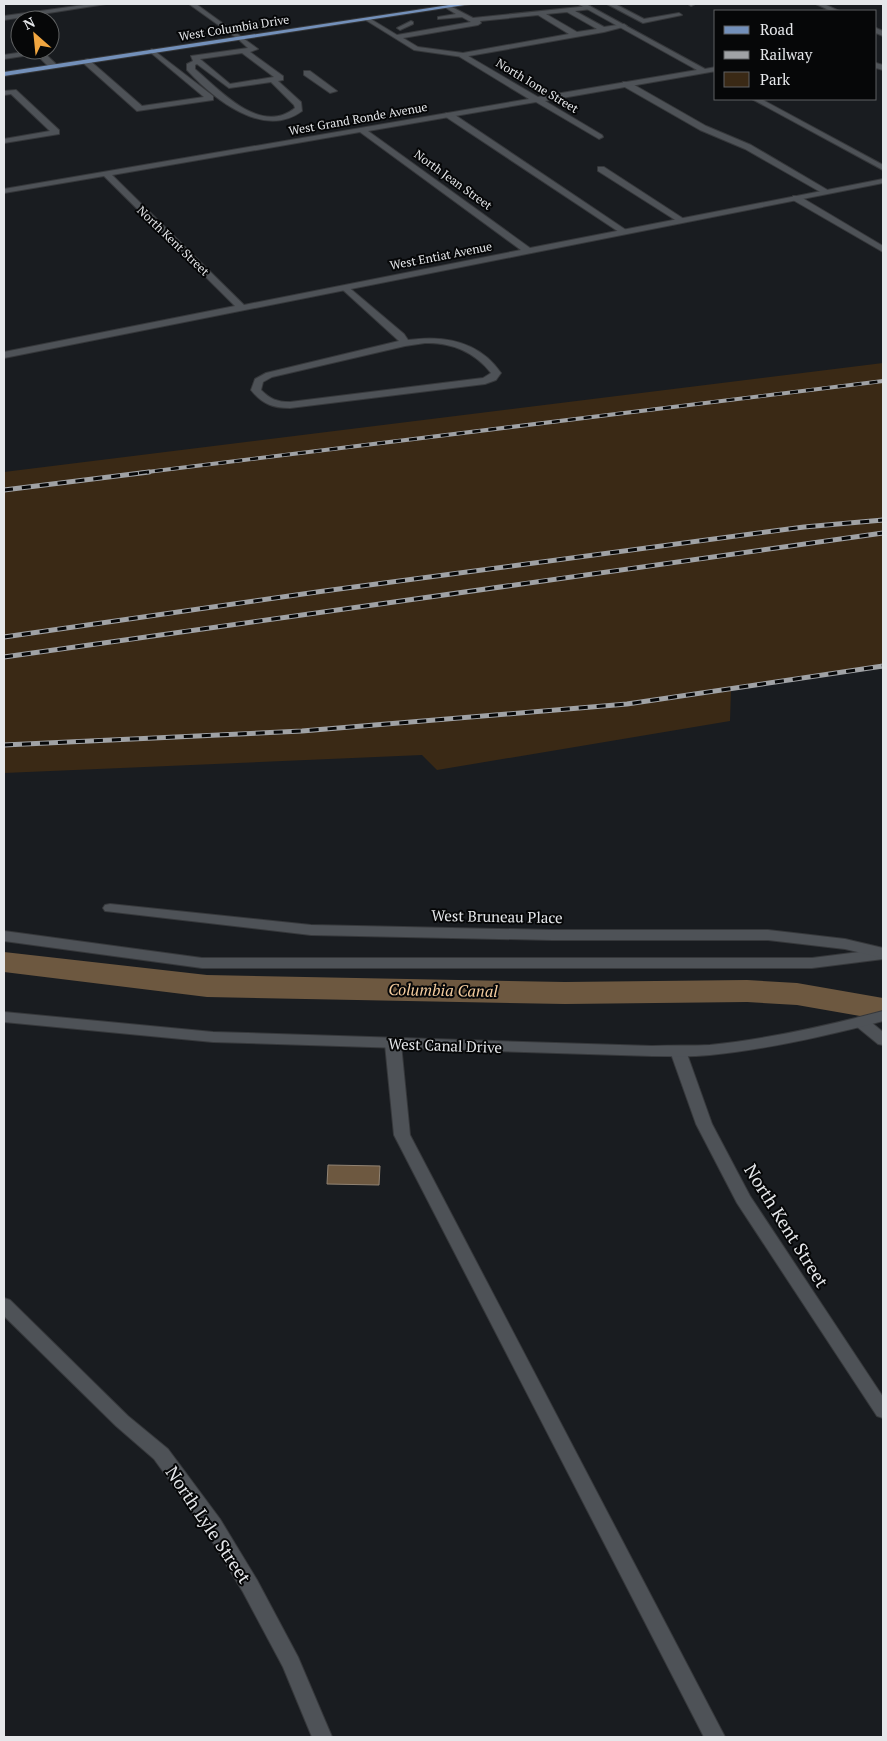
<svg xmlns="http://www.w3.org/2000/svg" width="887" height="1741" font-family="'PT Serif',serif">
<rect width="100%" height="100%" fill="#191c20"/>
<path fill="#3a2915" d="M 883,363 L 883,665 L 731,689 L 730,721 L 437,770 L 422,755 L 4,773 L 4,472 Z"/>
<path fill="#6d5840" stroke="#918373" d="M 328,1165 L 380,1166 L 379,1185 L 327,1184 Z"/>
<g fill="none" stroke-linecap="round" stroke-linejoin="round">
<path fill="#6d5840" fill-rule="evenodd" d="M 4,952 L 207,975 L 565,982 L 747,980 L 797,983 L 883,998 L 883,1020 L 797,1005 L 747,1002 L 565,1004 L 207,997 L 4,972 Z"/>
<defs>
<g id="service">
<path d="M 91,4 L 106,4 L 4,20 L 4,16 Z"/>
<path d="M 607,4 L 615,4 L 644,19 L 679,13 L 682,15 L 643,23 Z"/>
<path d="M 688,4 L 695,4 L 691,6 Z"/>
<path d="M 448,5 L 473,18 L 589,6 L 591,7 L 591,9 L 575,11 L 604,27 L 624,24 L 627,26 L 604,32 L 463,57 L 414,50 L 364,19 L 369,18 L 397,35 L 471,22 L 462,17 L 438,19 L 438,17 L 456,14 L 446,8 L 446,6 ZM 567,12 L 597,29 L 577,32 L 546,14 ZM 538,15 L 569,34 L 463,53 L 418,47 L 403,38 L 478,25 L 481,23 L 480,21 Z"/>
<path d="M 411,21 L 413,22 L 413,24 L 400,30 L 397,28 Z"/>
<path d="M 240,36 L 258,49 L 250,52 L 283,76 L 283,80 L 278,81 L 301,102 L 302,111 C 263,140 213,98 187,70 L 187,64 L 193,61 L 191,56 L 248,48 L 237,38 ZM 242,53 L 274,77 L 230,84 L 200,59 ZM 197,64 L 229,88 L 271,82 L 294,105 L 295,108 C 260,136 220,90 195,69 L 195,65 Z"/>
<path d="M 152,49 L 213,96 L 213,100 L 137,111 L 81,61 L 88,59 L 142,106 L 204,97 L 150,52 L 148,51 Z"/>
<path d="M 37,50 L 41,50 L 56,64 L 56,68 L 50,68 L 36,54 L 4,59 L 4,55 Z"/>
<path d="M 876,63 L 883,65 L 883,70 L 876,68 Z"/>
<path d="M 304,71 L 310,71 L 337,91 L 330,93 L 304,75 Z"/>
<path d="M 623,82 L 629,82 L 706,126 L 751,145 L 831,192 L 824,194 L 745,149 L 700,130 L 623,86 Z"/>
<path d="M 16,90 L 59,130 L 59,134 L 4,143 L 4,139 L 50,131 L 11,94 L 4,95 L 4,91 Z"/>
<path d="M 446,113 L 452,113 L 629,232 L 622,234 L 446,117 Z"/>
<path d="M 598,167 L 604,167 L 687,221 L 680,223 L 598,171 Z"/>
<path d="M 793,196 L 799,196 L 883,246 L 883,252 L 793,200 Z"/>
<path d="M 346,285 L 404,334 L 408,340 C 444,335 479,341 501,373 L 496,380 L 485,384 L 290,408 C 273,408 262,404 251,390 L 255,379 L 266,373 L 399,341 L 343,290 L 341,288 ZM 425,343 C 451,342 475,352 491,373 L 483,378 L 290,402 C 277,402 270,399 261,390 L 263,382 L 272,377 L 405,346 Z"/>
<path d="M 4,931 L 202,958 L 812,958 L 883,949 L 883,959 L 812,968 L 202,968 L 4,941 Z"/>
<path d="M 393,1039 L 398,1040 L 401,1044 L 410,1135 L 725,1737 L 704,1737 L 394,1135 L 385,1044 L 388,1040 Z"/>
</g>
<g id="minor">
<path d="M 189,4 L 196,4 L 243,38 L 238,39 Z"/>
<path d="M 578,4 L 586,4 L 705,69 L 716,67 L 716,71 L 545,101 L 602,135 L 603,137 L 599,139 L 536,102 L 368,131 L 530,248 L 883,179 L 883,183 L 4,358 L 4,352 L 235,306 L 104,176 L 4,193 L 4,189 L 529,99 L 460,57 L 459,55 L 463,53 L 538,97 L 697,70 ZM 360,132 L 521,250 L 244,305 L 112,175 Z"/>
<path d="M 816,4 L 824,4 L 839,11 L 831,11 Z"/>
<path d="M 876,28 L 883,31 L 883,36 L 876,33 Z"/>
<path d="M 752,99 L 761,99 L 883,165 L 883,170 Z"/>
<path d="M 110,904 L 311,925 L 552,930 L 768,930 L 845,939 L 883,948 L 883,958 L 845,949 L 768,940 L 552,940 L 311,935 L 105,911 L 103,908 L 105,905 Z"/>
<path d="M 861,1017 L 866,1018 L 883,1032 L 883,1045 L 878,1044 L 856,1026 L 854,1022 L 856,1018 Z"/>
<path d="M 678,1046 L 683,1047 L 686,1051 L 712,1124 L 750,1196 L 883,1397 L 883,1418 L 877,1416 L 737,1203 L 696,1124 L 670,1051 L 673,1047 Z"/>
<path d="M 4,1298 L 10,1300 L 128,1416 L 168,1449 L 220,1519 L 257,1580 L 298,1657 L 332,1737 L 312,1737 L 283,1667 L 243,1592 L 206,1531 L 154,1459 L 116,1426 L 4,1316 Z"/>
</g>
<path id="tertiary" d="M 883,1011 L 883,1021 C 826,1036 769,1049 710,1055 C 691,1057 671,1056 652,1056 L 213,1042 L 4,1022 L 4,1012 L 213,1032 L 652,1046 C 671,1045 691,1046 710,1045 C 768,1039 826,1026 883,1011 Z"/>
<path id="primary" d="M 456,4 L 471,4 L 4,76 L 4,72 Z"/>
</defs>
<use href="#service" stroke="#36383b" stroke-width="2"/>
<use href="#minor" stroke="#36383b" stroke-width="2"/>
<use href="#tertiary" stroke="#36383b" stroke-width="2"/>
<use href="#primary" stroke="#36383b" stroke-width="2"/>
<use href="#service" fill="#4e5257" fill-rule="evenodd"/>
<use href="#minor" fill="#4e5257" fill-rule="evenodd"/>
<use href="#tertiary" fill="#4e5257" fill-rule="evenodd"/>
<use href="#primary" fill="#7390ba" fill-rule="evenodd"/>
<defs>
<path id="rail-far1" d="M 139,473 L 883,381"/>
<g id="rail">
<path d="M 4,490 L 149,472"/>
<path d="M 4,637 L 324,591 L 804,527 L 883,520"/>
<path d="M 4,657 L 883,533"/>
<path d="M 4,745 L 302,731 L 627,704 L 883,666"/>
</g>
</defs>
<use href="#rail-far1" stroke="#a0a2a5" stroke-width="4"/>
<use href="#rail" stroke="#a0a2a5" stroke-width="5"/>
<use href="#rail-far1" stroke="#060708" stroke-width="2.5" stroke-dasharray="8" stroke-linecap="butt"/>
<use href="#rail" stroke="#060708" stroke-width="3" stroke-dasharray="9" stroke-linecap="butt"/>
</g>
<g text-anchor="middle" stroke-width="4" stroke-linejoin="round" paint-order="stroke">
<g font-size="12" fill="#e5e7ea" stroke="#060708">
<text transform="translate(234 28) rotate(-9)" y="4">West Columbia Drive</text>
<text transform="translate(537 86) rotate(31)" y="4">North Ione Street</text>
<text transform="translate(358 119) rotate(-10)" y="4">West Grand Ronde Avenue</text>
<text transform="translate(453 180) rotate(36)" y="4">North Jean Street</text>
<text transform="translate(173 241) rotate(44)" y="4">North Kent Street</text>
<text transform="translate(441 256) rotate(-11)" y="4">West Entiat Avenue</text>
</g>
<g font-size="15" fill="#e5e7ea" stroke="#060708">
<text transform="translate(497 917) rotate(1)" y="5">West Bruneau Place</text>
<text transform="translate(445 1046) rotate(2)" y="5">West Canal Drive</text>
</g>
<g font-size="16" font-style="italic" fill="#f5cd9f" stroke="#060708">
<text transform="translate(443 990) rotate(1)" y="6">Columbia Canal</text>
</g>
<g font-size="18" fill="#e5e7ea" stroke="#060708">
<text transform="translate(786 1226) rotate(58)" y="6">North Kent Street</text>
<text transform="translate(208 1525) rotate(56)" y="6">North Lyle Street</text>
</g>
</g>
<rect width="887" height="1741" fill="none" stroke="#e5e7ea" stroke-width="10"/>
<rect x="714" y="10" width="162" height="90" fill="#060708" stroke="#5f6162"/>
<rect x="724" y="26" width="25" height="8" fill="#7390ba" stroke="#5f6162"/>
<text x="760" y="35" font-size="15" fill="#e5e7ea">Road</text>
<rect x="724" y="51" width="25" height="8" fill="#a0a2a5" stroke="#5f6162"/>
<text x="760" y="60" font-size="15" fill="#e5e7ea">Railway</text>
<rect x="724" y="72" width="25" height="15" fill="#3a2915" stroke="#5f6162"/>
<text x="760" y="85" font-size="15" fill="#e5e7ea">Park</text>
<g transform="translate(35 35) rotate(333)"><circle r="24" fill="#060708" stroke="#5f6162"/>
<path d="M0-4L9 19L0 12L-9 19Z" fill="#f1a640"/>
<text y="-8" font-size="14" font-weight="bold" text-anchor="middle" fill="#e5e7ea">N</text>
</g>
</svg>
